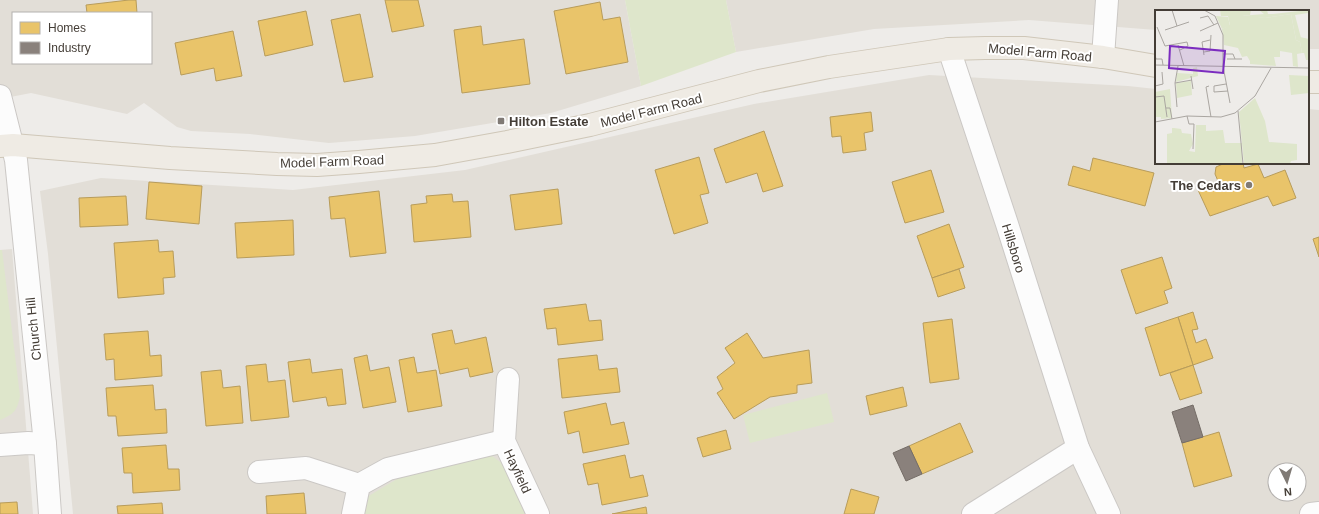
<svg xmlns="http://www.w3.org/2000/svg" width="1319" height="514" font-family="Arial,sans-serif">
<rect width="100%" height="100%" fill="#eeece9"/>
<g fill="#e2ded7" fill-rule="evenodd">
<path d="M 0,0 L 625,0 L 641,86 L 551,113 L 415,136 L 329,143 L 250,134 L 191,131 L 177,127 L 144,103 L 127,114 L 31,93 L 0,99 ZM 13,13 L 151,13 L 151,63 L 13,63 Z"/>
<path d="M 726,0 L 1319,0 L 1319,49 L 1308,49 L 1308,11 L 1156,11 L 1156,30 L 1029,20 L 874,29 L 736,52 Z"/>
<path d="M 929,75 L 1128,86 L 1156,89 L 1156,163 L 1308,163 L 1308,109 L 1319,110 L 1319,514 L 73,514 L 48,254 L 40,191 L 101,178 L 293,190 L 465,170 L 754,104 ZM 1275,470 L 1299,470 L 1299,494 L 1275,494 Z"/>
<path d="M 12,249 L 33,514 L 0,514 L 0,250 Z"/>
</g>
<g fill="#dee6cb">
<path d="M 625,0 L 726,0 L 736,52 L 641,86 Z"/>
<path d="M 0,250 L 2,250 L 20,396 C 17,411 14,414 0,420 Z"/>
<path d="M 827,393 L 834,422 L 750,443 L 743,415 Z"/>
<path d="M 488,453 L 503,464 L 525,514 L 358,514 L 362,500 L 407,473 Z"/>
</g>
<g fill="#e9c46a" stroke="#b89c5a">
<path d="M 129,0 L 136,0 L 137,13 L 87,13 L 86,5 Z"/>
<path d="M 385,0 L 418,0 L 424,26 L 392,32 Z"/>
<path d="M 600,2 L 603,20 L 620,17 L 628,62 L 566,74 L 554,11 Z"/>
<path d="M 306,11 L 313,45 L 265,56 L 258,21 Z"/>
<path d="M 360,14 L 373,77 L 344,82 L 331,20 Z"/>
<path d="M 481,26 L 483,45 L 524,39 L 530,84 L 462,93 L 454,30 Z"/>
<path d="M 233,31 L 242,76 L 216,81 L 214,68 L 181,75 L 175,43 Z"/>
<path d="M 871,112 L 873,131 L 864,133 L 866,150 L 843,153 L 841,136 L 832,137 L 830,117 Z"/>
<path d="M 764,131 L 783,186 L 763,192 L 757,173 L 726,183 L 714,149 Z"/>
<path d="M 699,157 L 709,193 L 700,195 L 708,223 L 674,234 L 655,170 Z"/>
<path d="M 1093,158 L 1154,173 L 1145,206 L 1068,185 L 1073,166 L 1090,171 Z"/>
<path d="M 1225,163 L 1243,163 L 1244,168 L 1258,164 L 1264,178 L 1285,170 L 1296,198 L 1273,206 L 1268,196 L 1210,216 L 1198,190 L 1218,181 L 1215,174 L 1216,167 Z"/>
<path d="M 931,170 L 944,212 L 905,223 L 892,182 Z"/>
<path d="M 149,182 L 202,186 L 199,224 L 146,219 Z"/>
<path d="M 558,189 L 562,224 L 515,230 L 510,195 Z"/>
<path d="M 379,191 L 386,253 L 350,257 L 345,218 L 331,219 L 329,197 Z"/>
<path d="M 452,194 L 453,202 L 468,201 L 471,237 L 414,242 L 411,205 L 427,203 L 426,196 Z"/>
<path d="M 126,196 L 128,225 L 80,227 L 79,198 Z"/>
<path d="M 293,220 L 294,255 L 237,258 L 235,223 Z"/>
<path d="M 949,224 L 964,267 L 932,278 L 917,236 Z"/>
<path d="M 1319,237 L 1319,257 L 1313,239 Z"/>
<path d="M 158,240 L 159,252 L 173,251 L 175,277 L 163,278 L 164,294 L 118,298 L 114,243 Z"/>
<path d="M 1162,257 L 1172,288 L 1164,291 L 1168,303 L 1136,314 L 1121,270 Z"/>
<path d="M 959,269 L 965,288 L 938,297 L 932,278 Z"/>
<path d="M 586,304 L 589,321 L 601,320 L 603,340 L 558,345 L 556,328 L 547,329 L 544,309 Z"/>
<path d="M 1193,312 L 1198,329 L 1192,330 L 1196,343 L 1206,339 L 1213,358 L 1193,365 L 1178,317 Z"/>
<path d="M 1178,317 L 1193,365 L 1160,376 L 1145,328 Z"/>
<path d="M 952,319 L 959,379 L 930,383 L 923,323 Z"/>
<path d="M 452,330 L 455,344 L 486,337 L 493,372 L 470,377 L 468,368 L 440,374 L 432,334 Z"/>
<path d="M 148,331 L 150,356 L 161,355 L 162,376 L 115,380 L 114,359 L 106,360 L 104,334 Z"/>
<path d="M 747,333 L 763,358 L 809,350 L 812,383 L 797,385 L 797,393 L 770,397 L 734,419 L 717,393 L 723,389 L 717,377 L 735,363 L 725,348 Z"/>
<path d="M 367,355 L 370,371 L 389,367 L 396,402 L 363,408 L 354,358 Z"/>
<path d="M 597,355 L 599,370 L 617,368 L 620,392 L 562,398 L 558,359 Z"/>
<path d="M 414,357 L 417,373 L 436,370 L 442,406 L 408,412 L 399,360 Z"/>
<path d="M 310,359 L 312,373 L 342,369 L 346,404 L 328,406 L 326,397 L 293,402 L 288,362 Z"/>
<path d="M 266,364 L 268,382 L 285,380 L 289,417 L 251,421 L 246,366 Z"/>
<path d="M 1193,365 L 1202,393 L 1180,400 L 1170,373 Z"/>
<path d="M 221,370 L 223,388 L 240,386 L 243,423 L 206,426 L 201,372 Z"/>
<path d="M 153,385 L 155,410 L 166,409 L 167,433 L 118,436 L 116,416 L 108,416 L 106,388 Z"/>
<path d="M 903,387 L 907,406 L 870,415 L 866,396 Z"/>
<path d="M 606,403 L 611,425 L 624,422 L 629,444 L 583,453 L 579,431 L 568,434 L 564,412 Z"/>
<path d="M 960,423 L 973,452 L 922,474 L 909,446 Z"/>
<path d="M 726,430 L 731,449 L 703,457 L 697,438 Z"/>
<path d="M 1219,432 L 1232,476 L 1194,487 L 1182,443 Z"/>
<path d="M 166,445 L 168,469 L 179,469 L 180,490 L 133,493 L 132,473 L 124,473 L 122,448 Z"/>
<path d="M 625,455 L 630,478 L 643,475 L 648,496 L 602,505 L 598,483 L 588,485 L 583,464 Z"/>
<path d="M 851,489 L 879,497 L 874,514 L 844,514 Z"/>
<path d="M 304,493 L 306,514 L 267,514 L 266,496 Z"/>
<path d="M 17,502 L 18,514 L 0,514 L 0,503 Z"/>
<path d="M 162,503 L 163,514 L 118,514 L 117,506 Z"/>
<path d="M 646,507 L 647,514 L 612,514 Z"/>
</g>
<g fill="#8a817c" stroke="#756d67">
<path d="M 1193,405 L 1203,437 L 1182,443 L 1172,412 Z"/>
<path d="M 909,446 L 922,474 L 906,481 L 893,453 Z"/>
</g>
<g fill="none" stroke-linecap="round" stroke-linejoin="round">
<defs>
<g id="minor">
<path d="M 949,49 L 1007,224 L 1078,448 L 1109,514"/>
<path d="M 1103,57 L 1107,0"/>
<path d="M 0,96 L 16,160 L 45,444 L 50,514"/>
<path d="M 508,379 L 504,441 L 538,514"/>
<path d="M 0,445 L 28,443 L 45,444"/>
<path d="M 259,472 L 306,468 L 359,485"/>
<path d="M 353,514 L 359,485 L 388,469 L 504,441"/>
<path d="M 973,514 L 1078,448"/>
<path d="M 1311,514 L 1319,513"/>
</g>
<g id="major">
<path d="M 1308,82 L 1319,82"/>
<path d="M 0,146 L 13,145 L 170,158 L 277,164 L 317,165 L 359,162 L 435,155 L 507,142 L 590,125 L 759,81 L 829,67 L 949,49 L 985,48 L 1024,48 L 1103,57 L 1156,66"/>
</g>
</defs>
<use href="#minor" stroke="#cbc8c5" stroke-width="24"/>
<use href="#major" stroke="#cfc7b8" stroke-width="24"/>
<use href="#minor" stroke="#fcfcfc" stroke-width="22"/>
<use href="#major" stroke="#efebe4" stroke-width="22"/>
</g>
<g fill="#807a75" stroke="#fff" stroke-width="1.5">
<rect x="497" y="117" width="8" height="8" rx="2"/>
<circle cx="1249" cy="185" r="4"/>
</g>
<g text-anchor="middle" stroke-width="4" stroke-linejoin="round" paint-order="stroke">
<g font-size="13" fill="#443d36" stroke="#fff">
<text transform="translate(1040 52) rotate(5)" y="5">Model Farm Road</text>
<text transform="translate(651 110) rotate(-14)" y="5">Model Farm Road</text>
<text transform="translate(332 161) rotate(-2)" y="5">Model Farm Road</text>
<text transform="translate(1014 248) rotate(73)" y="5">Hillsboro</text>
<text transform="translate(33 329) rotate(-96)" y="5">Church Hill</text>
<text transform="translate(518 471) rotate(65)" y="5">Hayfield</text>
</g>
<g font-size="13" font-weight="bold" fill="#443d36" stroke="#fff" text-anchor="start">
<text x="509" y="126">Hilton Estate</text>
<text x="1241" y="190" text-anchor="end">The Cedars</text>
</g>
</g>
<g transform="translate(1155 10)">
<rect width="154" height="154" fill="#eeece9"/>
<path d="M 65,0 L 96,0 L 95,5 L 87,5 L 110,8 L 136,4 L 141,30 L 145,32 L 147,43 L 142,44 L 143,57 L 138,56 L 137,43 L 125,41 L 125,47 L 119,47 L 121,56 L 95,54 L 95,51 L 92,46 L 87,47 L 83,38 L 69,35 L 67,19 L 75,15 L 73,6 L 66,6 ZM 145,27 L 154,29 L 154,50 L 151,50 ZM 42,57 L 43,66 L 21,72 L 22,63 L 38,64 L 38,58 ZM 134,65 L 154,66 L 154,83 L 136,85 ZM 36,71 L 37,85 L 22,88 L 21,73 ZM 100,88 L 110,111 L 114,132 L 142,134 L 142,150 L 136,151 L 135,154 L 89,154 L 84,102 ZM 41,115 L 51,115 L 51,121 L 68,120 L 70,133 L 87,133 L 87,154 L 12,154 L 12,124 L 17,123 L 17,118 L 19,118 L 26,119 L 27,123 L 36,124 L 38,134 L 34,141 L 40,142 Z" fill="#dee6cb"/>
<path d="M 104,0 L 112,0 L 113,4 L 118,4 L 153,0 L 153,3 L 140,5 L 150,43 L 147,43 L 145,32 L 141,30 L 136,4 L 110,8 L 85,6 L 109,4 Z" fill="#dee6cb"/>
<path d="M 61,6 L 73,7 L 75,16 L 67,19 ZM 15,79 L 17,108 L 6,109 L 6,107 L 0,107 L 0,82 Z" fill="#dee6cb"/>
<path fill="none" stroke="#aaa6a1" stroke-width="1" d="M 17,0 L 22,16M 49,0 L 60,6 L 68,25 L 68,56 L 75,93M 45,8 L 53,6 L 59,15M 2,17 L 10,36 L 32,32 L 33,36 L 25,40M 10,20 L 34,12M 45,21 L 63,13M 23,35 L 29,56M 49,42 L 55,41 L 56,25M 68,44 L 78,44 L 80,49M 0,45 L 1,49 L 7,49 L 8,55M 49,45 L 47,32 L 55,30M 72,49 L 87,49M 0,55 L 154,58M 36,66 L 38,79M 20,73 L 37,70M 71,74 L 59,76 L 59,82 L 73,81M 0,76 L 8,74 L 7,62M 54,76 L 51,77 L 56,107M 0,87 L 9,86 L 12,107M 22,97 L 20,73 L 23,56M 11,98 L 15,98 L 17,109M 83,101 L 88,154M 32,106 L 34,114 L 39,114 L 38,139M 0,112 L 32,106 L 66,107 L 80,103 L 100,86 L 116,58"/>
<path fill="#7b2cbf" fill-opacity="0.15" stroke="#7b2cbf" stroke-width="2" d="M 15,36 L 70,41 L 68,63 L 14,58 Z"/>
<rect width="154" height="154" fill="none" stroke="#443d36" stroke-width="2"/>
</g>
<rect x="12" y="12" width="140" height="52" fill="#ffffff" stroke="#b4b1af"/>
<rect x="20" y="22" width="20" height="12" fill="#e9c46a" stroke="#b4b1af"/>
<text x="48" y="32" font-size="12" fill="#443d36">Homes</text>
<rect x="20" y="42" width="20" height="12" fill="#8a817c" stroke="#b4b1af"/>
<text x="48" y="52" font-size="12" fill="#443d36">Industry</text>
<g transform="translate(1287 482) rotate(175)"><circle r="19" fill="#ffffff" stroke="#b4b1af"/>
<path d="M0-3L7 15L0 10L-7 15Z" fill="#807a75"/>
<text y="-6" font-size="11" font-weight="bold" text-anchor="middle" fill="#443d36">N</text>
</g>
</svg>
